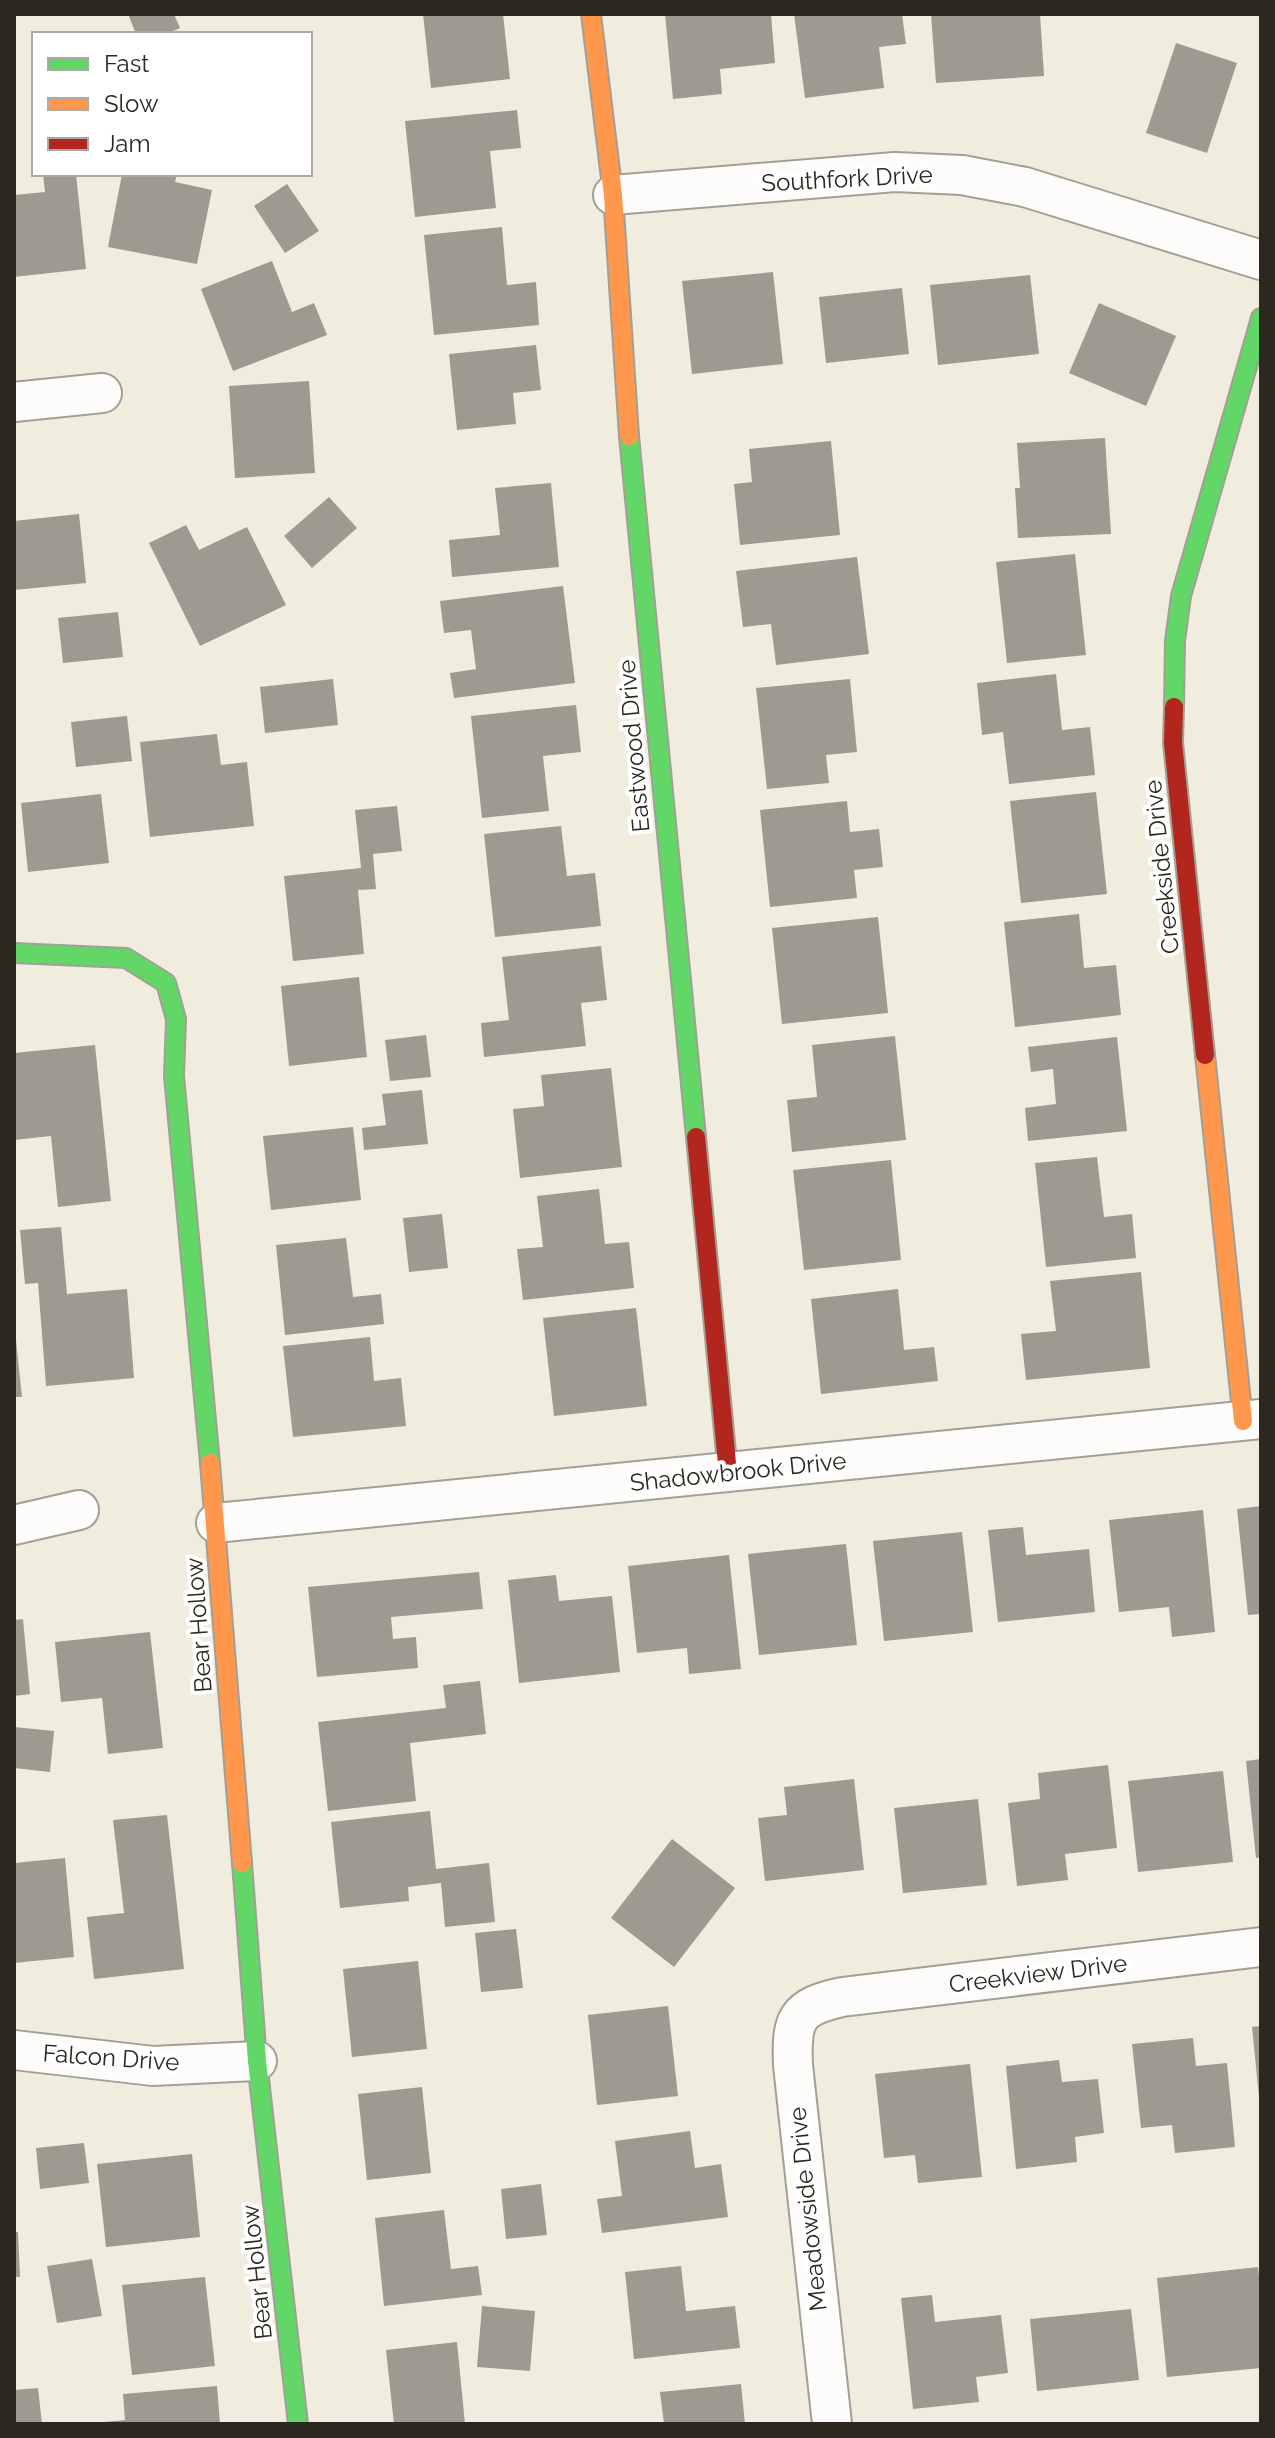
<svg xmlns="http://www.w3.org/2000/svg" width="1275" height="2438" font-family="Raleway,sans-serif">
<rect width="100%" height="100%" fill="#f0eddf"/>
<g fill="#9d9a90">
<path d="M 128,14 L 174,14 L 180,28 L 166,34 L 136,34 Z"/>
<path d="M 423,14 L 503,14 L 510,79 L 431,88 Z"/>
<path d="M 665,14 L 771,14 L 775,63 L 720,69 L 722,94 L 673,99 Z"/>
<path d="M 794,14 L 902,14 L 906,44 L 879,47 L 884,88 L 805,98 Z"/>
<path d="M 931,14 L 1040,14 L 1044,76 L 936,83 Z"/>
<path d="M 1176,43 L 1237,63 L 1207,153 L 1146,133 Z"/>
<path d="M 517,110 L 521,148 L 490,151 L 496,208 L 415,217 L 405,121 Z"/>
<path d="M 43,174 L 76,174 L 86,269 L 14,277 L 14,195 L 45,192 Z"/>
<path d="M 122,174 L 177,174 L 175,182 L 212,190 L 197,264 L 108,247 Z"/>
<path d="M 287,184 L 319,231 L 285,253 L 254,206 Z"/>
<path d="M 502,227 L 507,285 L 536,282 L 539,325 L 434,335 L 424,235 Z"/>
<path d="M 272,261 L 292,312 L 314,303 L 327,335 L 233,371 L 201,289 Z"/>
<path d="M 773,272 L 783,364 L 692,374 L 682,281 Z"/>
<path d="M 1030,275 L 1039,354 L 938,365 L 930,285 Z"/>
<path d="M 902,288 L 909,354 L 826,363 L 819,297 Z"/>
<path d="M 1099,303 L 1176,336 L 1146,406 L 1069,373 Z"/>
<path d="M 536,345 L 541,390 L 513,393 L 516,424 L 457,430 L 449,354 Z"/>
<path d="M 309,381 L 315,473 L 235,478 L 229,386 Z"/>
<path d="M 1105,438 L 1111,534 L 1018,538 L 1015,488 L 1020,488 L 1017,443 Z"/>
<path d="M 831,441 L 840,535 L 740,545 L 734,484 L 752,482 L 749,449 Z"/>
<path d="M 551,483 L 559,567 L 452,577 L 449,540 L 500,535 L 495,488 Z"/>
<path d="M 329,497 L 357,528 L 312,568 L 284,536 Z"/>
<path d="M 79,514 L 86,583 L 14,590 L 14,521 Z"/>
<path d="M 186,525 L 199,550 L 247,527 L 286,605 L 200,646 L 149,543 Z"/>
<path d="M 1075,554 L 1086,655 L 1007,663 L 996,562 Z"/>
<path d="M 857,557 L 869,654 L 776,665 L 771,624 L 743,627 L 736,571 Z"/>
<path d="M 563,586 L 575,683 L 454,698 L 450,673 L 476,669 L 471,630 L 444,633 L 440,601 Z"/>
<path d="M 118,612 L 123,657 L 63,663 L 58,618 Z"/>
<path d="M 1056,674 L 1062,730 L 1090,727 L 1095,775 L 1009,784 L 1003,732 L 982,735 L 977,683 Z"/>
<path d="M 333,679 L 338,725 L 265,733 L 260,687 Z"/>
<path d="M 850,679 L 857,752 L 826,755 L 829,783 L 767,789 L 756,688 Z"/>
<path d="M 576,705 L 581,752 L 543,756 L 549,811 L 482,818 L 471,716 Z"/>
<path d="M 127,716 L 132,761 L 76,767 L 71,722 Z"/>
<path d="M 217,734 L 221,765 L 247,762 L 254,826 L 150,837 L 140,742 Z"/>
<path d="M 1096,792 L 1107,894 L 1021,903 L 1010,801 Z"/>
<path d="M 101,794 L 109,863 L 28,872 L 21,803 Z"/>
<path d="M 847,801 L 850,832 L 879,829 L 883,867 L 854,870 L 857,898 L 770,907 L 760,810 Z"/>
<path d="M 397,806 L 402,851 L 373,854 L 376,889 L 358,890 L 364,954 L 293,961 L 284,876 L 361,868 L 355,810 Z"/>
<path d="M 561,826 L 567,876 L 595,873 L 601,926 L 495,937 L 484,834 Z"/>
<path d="M 1079,914 L 1084,968 L 1116,965 L 1121,1015 L 1015,1027 L 1004,922 Z"/>
<path d="M 878,917 L 888,1013 L 782,1024 L 772,928 Z"/>
<path d="M 601,946 L 607,1000 L 581,1003 L 586,1046 L 484,1057 L 481,1023 L 509,1020 L 502,957 Z"/>
<path d="M 359,977 L 367,1057 L 289,1066 L 281,986 Z"/>
<path d="M 426,1035 L 431,1077 L 390,1081 L 385,1040 Z"/>
<path d="M 895,1036 L 906,1140 L 792,1152 L 787,1100 L 817,1097 L 812,1045 Z"/>
<path d="M 1117,1037 L 1127,1131 L 1028,1141 L 1025,1108 L 1056,1104 L 1053,1069 L 1031,1072 L 1028,1047 Z"/>
<path d="M 95,1045 L 111,1201 L 58,1207 L 51,1136 L 14,1140 L 14,1053 Z"/>
<path d="M 611,1068 L 622,1167 L 520,1178 L 513,1109 L 544,1106 L 541,1075 Z"/>
<path d="M 422,1090 L 428,1144 L 364,1150 L 362,1128 L 386,1125 L 382,1094 Z"/>
<path d="M 353,1127 L 361,1200 L 271,1210 L 263,1136 Z"/>
<path d="M 1097,1157 L 1104,1217 L 1132,1214 L 1136,1258 L 1046,1267 L 1035,1163 Z"/>
<path d="M 891,1160 L 901,1260 L 804,1270 L 793,1170 Z"/>
<path d="M 599,1189 L 605,1244 L 629,1242 L 634,1288 L 523,1300 L 517,1249 L 543,1247 L 537,1196 Z"/>
<path d="M 442,1214 L 448,1268 L 409,1272 L 403,1218 Z"/>
<path d="M 61,1227 L 67,1294 L 127,1289 L 134,1378 L 46,1386 L 38,1283 L 25,1284 L 20,1230 Z"/>
<path d="M 346,1238 L 353,1297 L 381,1294 L 384,1324 L 285,1335 L 276,1245 Z"/>
<path d="M 1141,1272 L 1150,1368 L 1026,1380 L 1021,1334 L 1056,1331 L 1050,1281 Z"/>
<path d="M 898,1289 L 904,1350 L 934,1347 L 938,1381 L 821,1394 L 811,1299 Z"/>
<path d="M 636,1308 L 647,1406 L 554,1416 L 543,1318 Z"/>
<path d="M 370,1337 L 374,1381 L 401,1378 L 406,1426 L 293,1437 L 283,1346 Z"/>
<path d="M 14,1340 L 16,1340 L 22,1397 L 14,1397 Z"/>
<path d="M 1261,1506 L 1261,1614 L 1248,1615 L 1237,1509 Z"/>
<path d="M 1203,1510 L 1215,1632 L 1172,1637 L 1169,1607 L 1119,1612 L 1109,1520 Z"/>
<path d="M 1023,1527 L 1026,1555 L 1089,1549 L 1095,1612 L 998,1622 L 988,1530 Z"/>
<path d="M 962,1532 L 973,1632 L 884,1641 L 873,1541 Z"/>
<path d="M 846,1544 L 857,1645 L 759,1655 L 748,1554 Z"/>
<path d="M 729,1555 L 741,1669 L 689,1674 L 687,1648 L 637,1653 L 628,1566 Z"/>
<path d="M 479,1572 L 483,1609 L 391,1617 L 393,1639 L 416,1637 L 418,1668 L 317,1677 L 308,1587 Z"/>
<path d="M 556,1575 L 559,1601 L 612,1596 L 620,1672 L 519,1683 L 508,1580 Z"/>
<path d="M 23,1619 L 30,1694 L 14,1696 L 14,1620 Z"/>
<path d="M 150,1632 L 163,1748 L 108,1754 L 102,1698 L 61,1702 L 55,1642 Z"/>
<path d="M 480,1681 L 486,1734 L 410,1743 L 416,1801 L 328,1811 L 318,1722 L 446,1708 L 443,1685 Z"/>
<path d="M 14,1727 L 54,1731 L 50,1772 L 14,1768 Z"/>
<path d="M 1261,1759 L 1261,1857 L 1256,1858 L 1246,1761 Z"/>
<path d="M 1108,1765 L 1117,1848 L 1065,1854 L 1068,1880 L 1017,1886 L 1008,1803 L 1040,1799 L 1038,1773 Z"/>
<path d="M 1223,1771 L 1233,1862 L 1138,1872 L 1128,1781 Z"/>
<path d="M 854,1779 L 864,1870 L 765,1881 L 758,1818 L 787,1815 L 784,1787 Z"/>
<path d="M 978,1799 L 987,1885 L 903,1893 L 894,1808 Z"/>
<path d="M 430,1811 L 436,1869 L 489,1863 L 495,1922 L 445,1927 L 441,1883 L 408,1887 L 409,1901 L 340,1908 L 331,1822 Z"/>
<path d="M 167,1815 L 184,1969 L 94,1979 L 87,1917 L 124,1913 L 113,1820 Z"/>
<path d="M 672,1839 L 735,1888 L 674,1967 L 611,1918 Z"/>
<path d="M 65,1858 L 74,1957 L 14,1963 L 14,1863 Z"/>
<path d="M 516,1929 L 523,1988 L 481,1992 L 475,1933 Z"/>
<path d="M 418,1961 L 427,2049 L 352,2057 L 343,1969 Z"/>
<path d="M 668,2006 L 678,2096 L 597,2105 L 588,2015 Z"/>
<path d="M 1261,2026 L 1261,2096 L 1259,2097 L 1252,2027 Z"/>
<path d="M 1193,2038 L 1196,2066 L 1227,2063 L 1235,2147 L 1175,2153 L 1172,2125 L 1141,2128 L 1132,2044 Z"/>
<path d="M 1059,2060 L 1062,2082 L 1098,2079 L 1104,2133 L 1075,2137 L 1077,2162 L 1016,2169 L 1006,2066 Z"/>
<path d="M 970,2064 L 982,2177 L 918,2183 L 915,2155 L 884,2158 L 875,2074 Z"/>
<path d="M 422,2087 L 431,2173 L 367,2180 L 358,2094 Z"/>
<path d="M 690,2131 L 695,2168 L 721,2164 L 728,2217 L 602,2233 L 597,2199 L 622,2196 L 615,2141 Z"/>
<path d="M 84,2143 L 89,2183 L 40,2189 L 36,2148 Z"/>
<path d="M 192,2154 L 200,2237 L 106,2247 L 97,2164 Z"/>
<path d="M 541,2184 L 547,2235 L 506,2239 L 501,2189 Z"/>
<path d="M 444,2210 L 451,2269 L 478,2266 L 482,2295 L 384,2306 L 375,2218 Z"/>
<path d="M 14,2232 L 18,2232 L 20,2277 L 14,2277 Z"/>
<path d="M 92,2259 L 102,2316 L 57,2323 L 47,2266 Z"/>
<path d="M 681,2266 L 686,2311 L 735,2306 L 740,2348 L 634,2359 L 625,2272 Z"/>
<path d="M 1258,2267 L 1261,2293 L 1261,2368 L 1167,2377 L 1157,2278 Z"/>
<path d="M 205,2277 L 215,2366 L 132,2375 L 122,2285 Z"/>
<path d="M 932,2295 L 935,2322 L 1001,2315 L 1008,2373 L 976,2377 L 979,2402 L 913,2409 L 901,2298 Z"/>
<path d="M 482,2306 L 535,2311 L 530,2371 L 477,2367 Z"/>
<path d="M 1131,2309 L 1139,2380 L 1037,2391 L 1030,2319 Z"/>
<path d="M 457,2342 L 465,2424 L 394,2424 L 386,2350 Z"/>
<path d="M 741,2384 L 745,2424 L 664,2424 L 660,2392 Z"/>
<path d="M 217,2386 L 220,2424 L 103,2424 L 103,2422 L 125,2420 L 123,2394 Z"/>
<path d="M 38,2388 L 42,2424 L 14,2424 L 14,2390 Z"/>
</g>
<g fill="none" stroke-linecap="round" stroke-linejoin="round">
<defs>
<g id="street">
<path d="M 613,195 L 895,172 L 962,175 L 1025,187 L 1261,260"/>
<path d="M 14,402 L 102,393"/>
<path d="M 216,1523 L 1261,1419"/>
<path d="M 14,1525 L 79,1510"/>
<path d="M 14,2050 L 153,2066 L 257,2061"/>
<path d="M 832,2424 L 793,2065 C 791,2019 796,2007 842,1997 L 1261,1947"/>
</g>
<g id="fast">
<path d="M 629,436 L 696,1137"/>
<path d="M 1174,707 L 1175,641 L 1181,596 L 1261,318"/>
<path d="M 14,953 L 126,958 L 166,983 L 176,1019 L 174,1076 L 210,1463"/>
<path d="M 242,1863 L 257,2061 L 298,2424"/>
</g>
<g id="slow">
<path d="M 591,14 L 613,195 L 629,436"/>
<path d="M 1205,1055 L 1243,1421"/>
<path d="M 210,1463 L 242,1863"/>
</g>
<g id="jam">
<path d="M 1174,707 L 1173,743 L 1205,1055"/>
<path d="M 696,1137 L 728,1474"/>
</g>
</defs>
<use href="#street" stroke="#a2a095" stroke-width="42"/>
<use href="#fast" stroke="#a2a095" stroke-width="22"/>
<use href="#slow" stroke="#a2a095" stroke-width="22"/>
<use href="#jam" stroke="#a2a095" stroke-width="22"/>
<use href="#street" stroke="#fdfcfa" stroke-width="38"/>
<use href="#fast" stroke="#63d668" stroke-width="18"/>
<use href="#slow" stroke="#ff974d" stroke-width="18"/>
<use href="#jam" stroke="#b3261e" stroke-width="18"/>
</g>
<g text-anchor="middle" stroke-width="8" stroke-linejoin="round" paint-order="stroke">
<g font-size="24" fill="#2b291f" stroke="#fff">
<text transform="translate(847 179) rotate(-3)" y="8">Southfork Drive</text>
<text transform="translate(634 746) rotate(-95)" y="8">Eastwood Drive</text>
<text transform="translate(1162 867) rotate(-96)" y="8">Creekside Drive</text>
<text transform="translate(738 1472) rotate(-6)" y="8">Shadowbrook Drive</text>
<text transform="translate(199 1625) rotate(-94)" y="8">Bear Hollow</text>
<text transform="translate(1038 1974) rotate(-7)" y="8">Creekview Drive</text>
<text transform="translate(111 2058) rotate(4)" y="8">Falcon Drive</text>
<text transform="translate(808 2209) rotate(-96)" y="8">Meadowside Drive</text>
<text transform="translate(257 2272) rotate(-96)" y="8">Bear Hollow</text>
</g>
</g>
<rect width="1275" height="2438" fill="none" stroke="#2b291f" stroke-width="32"/>
<rect x="32" y="32" width="280" height="144" fill="#ffffff" stroke="#aaa9a5" stroke-width="2"/>
<rect x="48" y="58" width="40" height="12" fill="#63d668" stroke="#aaa9a5" stroke-width="2"/>
<text x="104" y="72" font-size="24" fill="#2b291f">Fast</text>
<rect x="48" y="98" width="40" height="12" fill="#ff974d" stroke="#aaa9a5" stroke-width="2"/>
<text x="104" y="112" font-size="24" fill="#2b291f">Slow</text>
<rect x="48" y="138" width="40" height="12" fill="#b3261e" stroke="#aaa9a5" stroke-width="2"/>
<text x="104" y="152" font-size="24" fill="#2b291f">Jam</text>
</svg>
